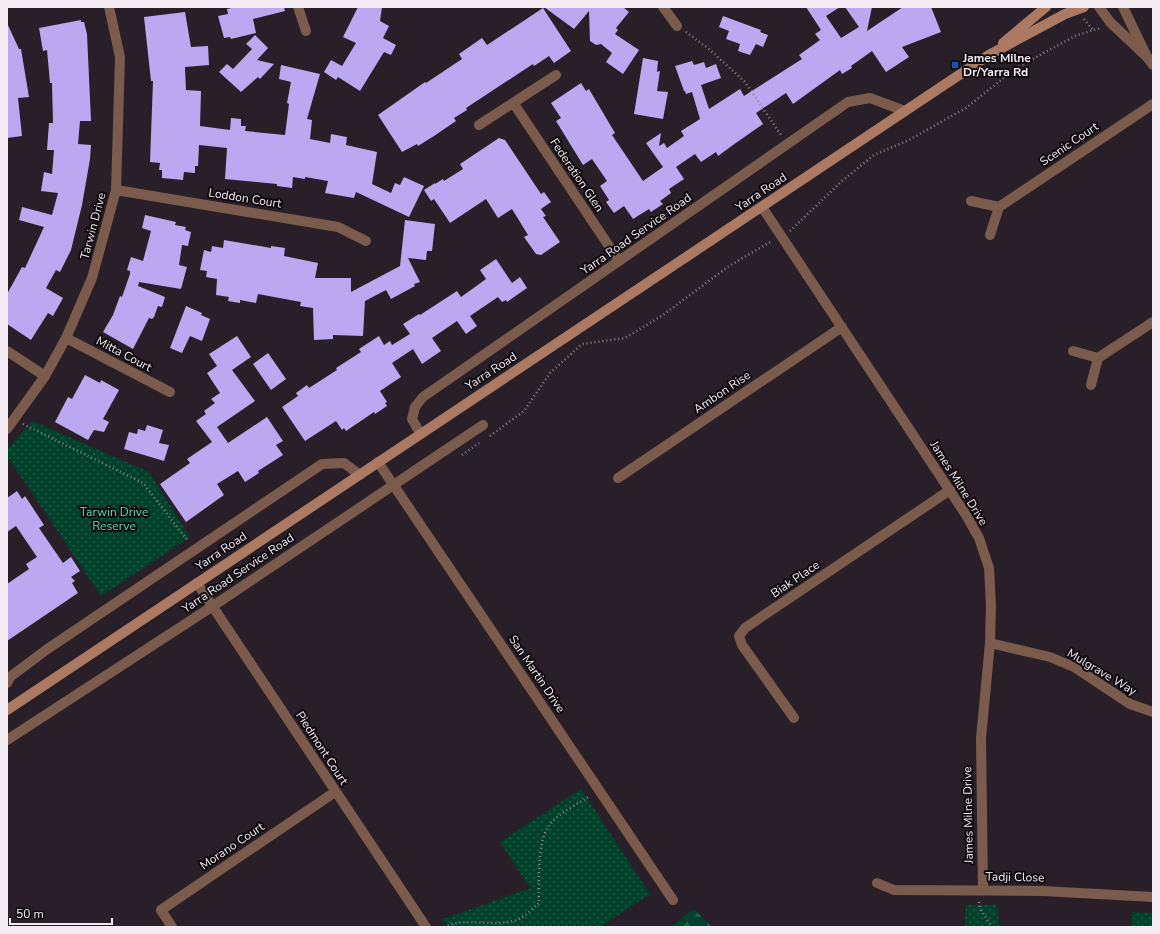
<svg xmlns="http://www.w3.org/2000/svg" width="1160" height="934" font-family="'Nunito Sans',sans-serif">
<defs>
<pattern id="grass-dots" width="8" height="8" patternUnits="userSpaceOnUse"><rect width="8" height="8" fill="#00412b"/><path d="M2 2h.1M6 6h.1" fill="none" stroke="#265d4a" stroke-width="1.8" stroke-linecap="round"/></pattern>
<pattern id="forest-firs" width="22" height="20" patternUnits="userSpaceOnUse"><rect width="22" height="20" fill="#00412b"/><path d="M5 1l3.5 6h-7zM16 11l3.5 6h-7z" fill="#265d4a"/></pattern>
</defs>
<rect width="100%" height="100%" fill="#291f29"/>
<g fill="url(#grass-dots)">
<path d="M 32,421 L 149,472 L 190,537 L 101,596 L 7,456 L 7,450 Z"/>
<path d="M 581,789 L 650,894 L 600,927 L 452,927 L 441,920 L 530,888 L 500,842 Z"/>
<path d="M 966,905 L 997,905 L 999,927 L 965,927 Z"/>
<path d="M 1132,912 L 1153,913 L 1153,927 L 1132,927 Z"/>
</g>
<path fill="url(#forest-firs)" d="M 694,909 L 712,927 L 670,927 Z"/>
<g fill="#baa8f1">
<path d="M 236,7 L 284,7 L 285,11 L 253,19 L 256,33 L 231,39 L 230,37 L 224,38 L 218,16 L 228,14 L 227,9 Z"/>
<path d="M 358,7 L 382,7 L 380,21 L 389,26 L 383,38 L 396,45 L 391,55 L 384,52 L 360,91 L 338,77 L 336,80 L 324,72 L 331,60 L 342,66 L 356,43 L 343,37 Z"/>
<path d="M 544,7 L 623,7 L 629,12 L 616,28 L 618,30 L 615,34 L 639,50 L 623,74 L 606,62 L 612,53 L 601,44 L 596,45 L 590,41 L 589,11 L 574,29 Z"/>
<path d="M 806,7 L 840,7 L 826,16 L 841,38 L 859,27 L 845,7 L 872,7 L 867,31 L 903,7 L 931,7 L 941,32 L 902,47 L 909,57 L 886,72 L 872,51 L 851,66 L 852,68 L 842,74 L 840,70 L 793,104 L 786,93 L 756,113 L 763,124 L 733,145 L 718,156 L 716,152 L 701,162 L 695,154 L 676,167 L 684,179 L 669,189 L 671,193 L 660,201 L 663,204 L 651,212 L 649,209 L 633,219 L 624,206 L 614,213 L 606,202 L 609,200 L 600,186 L 607,181 L 592,159 L 583,165 L 556,121 L 561,118 L 551,103 L 581,83 L 586,91 L 589,89 L 615,133 L 612,135 L 643,181 L 663,167 L 646,143 L 661,133 L 659,146 L 664,143 L 667,148 L 684,136 L 681,131 L 700,119 L 692,92 L 686,94 L 685,91 L 684,91 L 675,66 L 692,61 L 694,65 L 704,62 L 706,68 L 716,64 L 721,78 L 701,85 L 709,109 L 740,89 L 744,96 L 802,59 L 799,55 L 820,40 L 815,34 L 821,30 Z"/>
<path d="M 543,8 L 571,51 L 554,63 L 549,56 L 534,66 L 533,64 L 466,108 L 467,110 L 454,118 L 456,121 L 434,136 L 418,146 L 417,144 L 402,152 L 378,115 L 425,82 L 426,83 L 462,59 L 459,54 L 482,38 L 487,45 Z"/>
<path d="M 185,12 L 191,47 L 208,46 L 209,65 L 185,67 L 186,90 L 201,91 L 200,126 L 230,130 L 231,118 L 241,119 L 241,126 L 246,126 L 245,131 L 285,135 L 289,104 L 287,103 L 291,82 L 279,79 L 281,65 L 320,74 L 307,119 L 312,120 L 310,139 L 330,143 L 331,134 L 347,137 L 346,145 L 377,152 L 372,184 L 391,193 L 395,183 L 400,185 L 404,177 L 424,186 L 409,217 L 356,192 L 354,198 L 325,193 L 328,181 L 305,177 L 305,179 L 293,177 L 292,188 L 277,186 L 277,184 L 225,179 L 227,148 L 199,145 L 198,166 L 195,166 L 195,173 L 184,172 L 183,180 L 162,178 L 162,170 L 159,170 L 160,163 L 150,162 L 153,81 L 151,81 L 144,17 Z"/>
<path d="M 723,16 L 761,30 L 760,32 L 768,35 L 763,47 L 756,44 L 750,55 L 738,51 L 740,44 L 726,39 L 729,31 L 719,27 Z"/>
<path d="M 81,20 L 81,22 L 84,22 L 87,34 L 91,121 L 80,121 L 78,144 L 91,145 L 90,159 L 82,205 L 71,250 L 60,272 L 56,270 L 46,288 L 63,298 L 53,316 L 48,313 L 31,340 L 7,324 L 7,294 L 22,267 L 25,268 L 44,227 L 19,220 L 22,207 L 52,215 L 58,193 L 41,191 L 44,172 L 52,174 L 54,150 L 47,150 L 49,123 L 53,123 L 52,83 L 50,83 L 47,50 L 43,51 L 39,28 Z"/>
<path d="M 7,23 L 19,49 L 21,49 L 29,97 L 18,98 L 22,136 L 7,138 Z"/>
<path d="M 255,35 L 268,48 L 257,60 L 274,64 L 260,79 L 258,77 L 241,92 L 219,72 L 227,64 L 233,69 L 252,49 L 246,44 Z"/>
<path d="M 643,58 L 658,61 L 657,72 L 660,71 L 657,91 L 668,92 L 663,119 L 634,114 Z"/>
<path d="M 499,138 L 505,140 L 541,194 L 544,192 L 551,202 L 541,209 L 546,216 L 543,217 L 560,242 L 541,255 L 536,254 L 524,237 L 528,235 L 512,209 L 498,218 L 486,199 L 450,223 L 434,199 L 431,201 L 424,190 L 435,183 L 435,184 L 443,179 L 444,181 L 463,169 L 460,164 Z"/>
<path d="M 145,215 L 176,222 L 175,225 L 186,227 L 185,230 L 191,232 L 188,246 L 182,245 L 179,265 L 187,267 L 181,289 L 139,282 L 138,286 L 165,297 L 162,307 L 158,306 L 154,317 L 152,319 L 149,318 L 133,349 L 103,332 L 113,315 L 120,296 L 122,297 L 130,274 L 130,271 L 127,270 L 131,257 L 143,261 L 151,231 L 142,228 Z"/>
<path d="M 405,220 L 435,224 L 432,251 L 427,251 L 426,260 L 408,258 L 420,282 L 414,284 L 415,286 L 391,299 L 386,290 L 365,301 L 363,336 L 333,335 L 333,339 L 314,340 L 313,308 L 300,306 L 301,302 L 258,294 L 256,303 L 240,300 L 240,303 L 228,301 L 229,297 L 216,295 L 217,279 L 206,277 L 207,271 L 200,270 L 204,250 L 211,252 L 212,246 L 223,248 L 224,240 L 271,248 L 271,246 L 285,248 L 284,256 L 318,263 L 315,278 L 351,278 L 351,292 L 400,266 Z"/>
<path d="M 496,259 L 512,283 L 520,277 L 527,288 L 507,302 L 506,300 L 502,302 L 498,297 L 470,316 L 477,326 L 466,334 L 457,321 L 432,338 L 441,351 L 422,364 L 413,349 L 392,363 L 401,377 L 380,391 L 387,402 L 385,403 L 387,406 L 375,414 L 374,412 L 346,431 L 344,428 L 342,430 L 336,421 L 305,441 L 282,407 L 298,396 L 296,393 L 307,385 L 309,388 L 337,370 L 336,368 L 361,352 L 359,349 L 379,336 L 384,345 L 390,341 L 392,345 L 410,334 L 403,324 L 419,314 L 420,315 L 457,291 L 461,297 L 486,279 L 480,270 Z"/>
<path d="M 186,306 L 202,313 L 201,315 L 210,319 L 202,341 L 190,336 L 182,353 L 170,348 Z"/>
<path d="M 237,336 L 251,357 L 232,370 L 255,401 L 217,427 L 228,443 L 267,417 L 283,441 L 276,445 L 283,455 L 258,471 L 259,473 L 245,482 L 238,471 L 217,484 L 224,495 L 186,522 L 160,484 L 190,463 L 187,459 L 212,442 L 196,421 L 206,414 L 204,411 L 215,403 L 211,399 L 220,393 L 207,373 L 217,366 L 209,354 Z"/>
<path d="M 268,353 L 286,379 L 271,390 L 253,364 Z"/>
<path d="M 85,375 L 100,383 L 101,380 L 119,390 L 103,419 L 109,422 L 104,432 L 94,430 L 88,440 L 55,422 L 68,397 L 72,399 Z"/>
<path d="M 147,425 L 163,430 L 159,443 L 169,445 L 164,461 L 124,449 L 129,432 L 137,434 L 138,429 L 145,431 Z"/>
<path d="M 17,491 L 22,499 L 25,496 L 44,525 L 39,528 L 63,563 L 71,557 L 80,571 L 71,577 L 75,581 L 72,583 L 78,593 L 7,641 L 7,584 L 29,569 L 26,564 L 37,557 L 16,526 L 7,532 L 7,498 Z"/>
</g>
<g fill="none" stroke-linecap="round" stroke-linejoin="round">
<g stroke="#8c838b" stroke-width="2.5" stroke-dasharray="1 3" stroke-linecap="butt">
<path d="M 1084,19 L 1093,30"/>
<path d="M 686,32 L 709,49 L 745,82 L 781,135"/>
<path d="M 790,231 L 842,181 L 874,155 L 909,140 L 966,108 L 1016,68 L 1077,35 L 1101,28"/>
<path d="M 23,424 L 143,483 L 188,541"/>
<path d="M 490,436 L 524,411 L 550,373 L 582,344 L 625,338 L 663,315 L 729,266 L 772,241"/>
<path d="M 462,455 L 479,443"/>
<path d="M 979,902 L 981,910 L 992,927"/>
<path d="M 444,927 C 469,916 494,929 519,919 C 526,916 533,908 539,903 C 539,883 537,844 548,827 C 558,813 576,805 590,796"/>
</g>
<g stroke="#7a5b4c" stroke-width="10">
<path d="M 298,7 L 306,31"/>
<path d="M 663,7 L 677,26"/>
<path d="M 1099,7 L 1110,22 L 1147,57"/>
<path d="M 1123,7 L 1147,57 L 1153,65"/>
<path d="M 514,104 L 619,261"/>
<path d="M 479,125 L 556,75"/>
<path d="M 116,190 L 338,227 L 366,241"/>
<path d="M 971,201 L 999,207 L 990,235"/>
<path d="M 762,207 L 966,515 L 979,538 L 989,568 L 991,606 L 990,643 L 981,738 L 983,889"/>
<path d="M 999,207 L 1153,104"/>
<path d="M 66,338 L 170,392"/>
<path d="M 7,351 L 45,376"/>
<path d="M 1073,351 L 1098,358 L 1091,385"/>
<path d="M 1098,358 L 1153,322"/>
<path d="M 7,429 L 45,376 L 66,338 L 92,278 L 116,190 L 120,57 L 109,7"/>
<path d="M 420,433 L 412,419 L 415,407 L 423,397 L 848,102 L 870,98 L 905,111"/>
<path d="M 378,462 L 673,900"/>
<path d="M 618,478 L 842,327"/>
<path d="M 197,583 L 426,927"/>
<path d="M 990,643 L 1050,657 L 1076,668 L 1130,704 L 1153,712"/>
<path d="M 7,683 L 10,677 L 46,650 L 322,464 L 344,463 L 360,475"/>
<path d="M 794,718 L 742,645 L 739,636 L 745,628 L 950,490"/>
<path d="M 7,740 L 213,606 L 483,425"/>
<path d="M 877,883 L 894,890 L 1043,891 L 1153,897"/>
<path d="M 172,927 L 161,910 L 335,792"/>
</g>
<g stroke="#ac7a62" stroke-width="10">
<path d="M 1003,43 L 1046,7"/>
<path d="M 7,710 L 989,55 L 1065,14 L 1084,7"/>
</g>
</g>
<rect fill="#1a4fb4" stroke="#0f0b0f" stroke-width="1.5" x="951" y="61" width="8" height="8" rx="2"/>
<g text-anchor="middle" stroke-width="4" stroke-linejoin="round" paint-order="stroke">
<g font-size="12" font-weight="bold" fill="#f4ecf3" stroke="#0f0b0f" text-anchor="start">
<text x="963" y="62">James Milne<tspan x="963" dy="14">Dr/Yarra Rd</tspan></text>
</g>
<g font-size="12" fill="#f4ecf3" stroke="#0f0b0f">
<text transform="translate(1069 144) rotate(-34)" y="4">Scenic Court</text>
<text transform="translate(577 175) rotate(56)" y="4">Federation Glen</text>
<text transform="translate(761 192) rotate(-34)" y="4">Yarra Road</text>
<text transform="translate(245 198) rotate(9)" y="4">Loddon Court</text>
<text transform="translate(93 226) rotate(-75)" y="4">Tarwin Drive</text>
<text transform="translate(636 234) rotate(-35)" y="4">Yarra Road Service Road</text>
<text transform="translate(124 354) rotate(28)" y="4">Mitta Court</text>
<text transform="translate(491 371) rotate(-33)" y="4">Yarra Road</text>
<text transform="translate(722 392) rotate(-34)" y="4">Ambon Rise</text>
<text transform="translate(959 483) rotate(58)" y="4">James Milne Drive</text>
<text transform="translate(221 551) rotate(-34)" y="4">Yarra Road</text>
<text transform="translate(238 573) rotate(-34)" y="4">Yarra Road Service Road</text>
<text transform="translate(795 579) rotate(-34)" y="4">Biak Place</text>
<text transform="translate(1102 672) rotate(31)" y="4">Mulgrave Way</text>
<text transform="translate(537 674) rotate(56)" y="4">San Martin Drive</text>
<text transform="translate(322 748) rotate(57)" y="4">Piedmont Court</text>
<text transform="translate(968 815) rotate(-91)" y="4">James Milne Drive</text>
<text transform="translate(232 846) rotate(-34)" y="4">Morano Court</text>
<text transform="translate(1015 877) rotate(1)" y="4">Tadji Close</text>
</g>
<g font-size="12" fill="#60dda9" stroke="#0f0b0f">
<text x="114" y="516">Tarwin Drive<tspan x="114" dy="14">Reserve</tspan></text>
</g>
</g>
<rect width="1160" height="934" fill="none" stroke="#f4ecf3" stroke-width="16"/>
<path d="M10 918v6h102v-6" fill="none" stroke="#f4ecf3" stroke-width="2"/>
<text x="16" y="918" font-size="12" fill="#f4ecf3" stroke="#0f0b0f" stroke-width="3" paint-order="stroke">50 m</text>
</svg>
